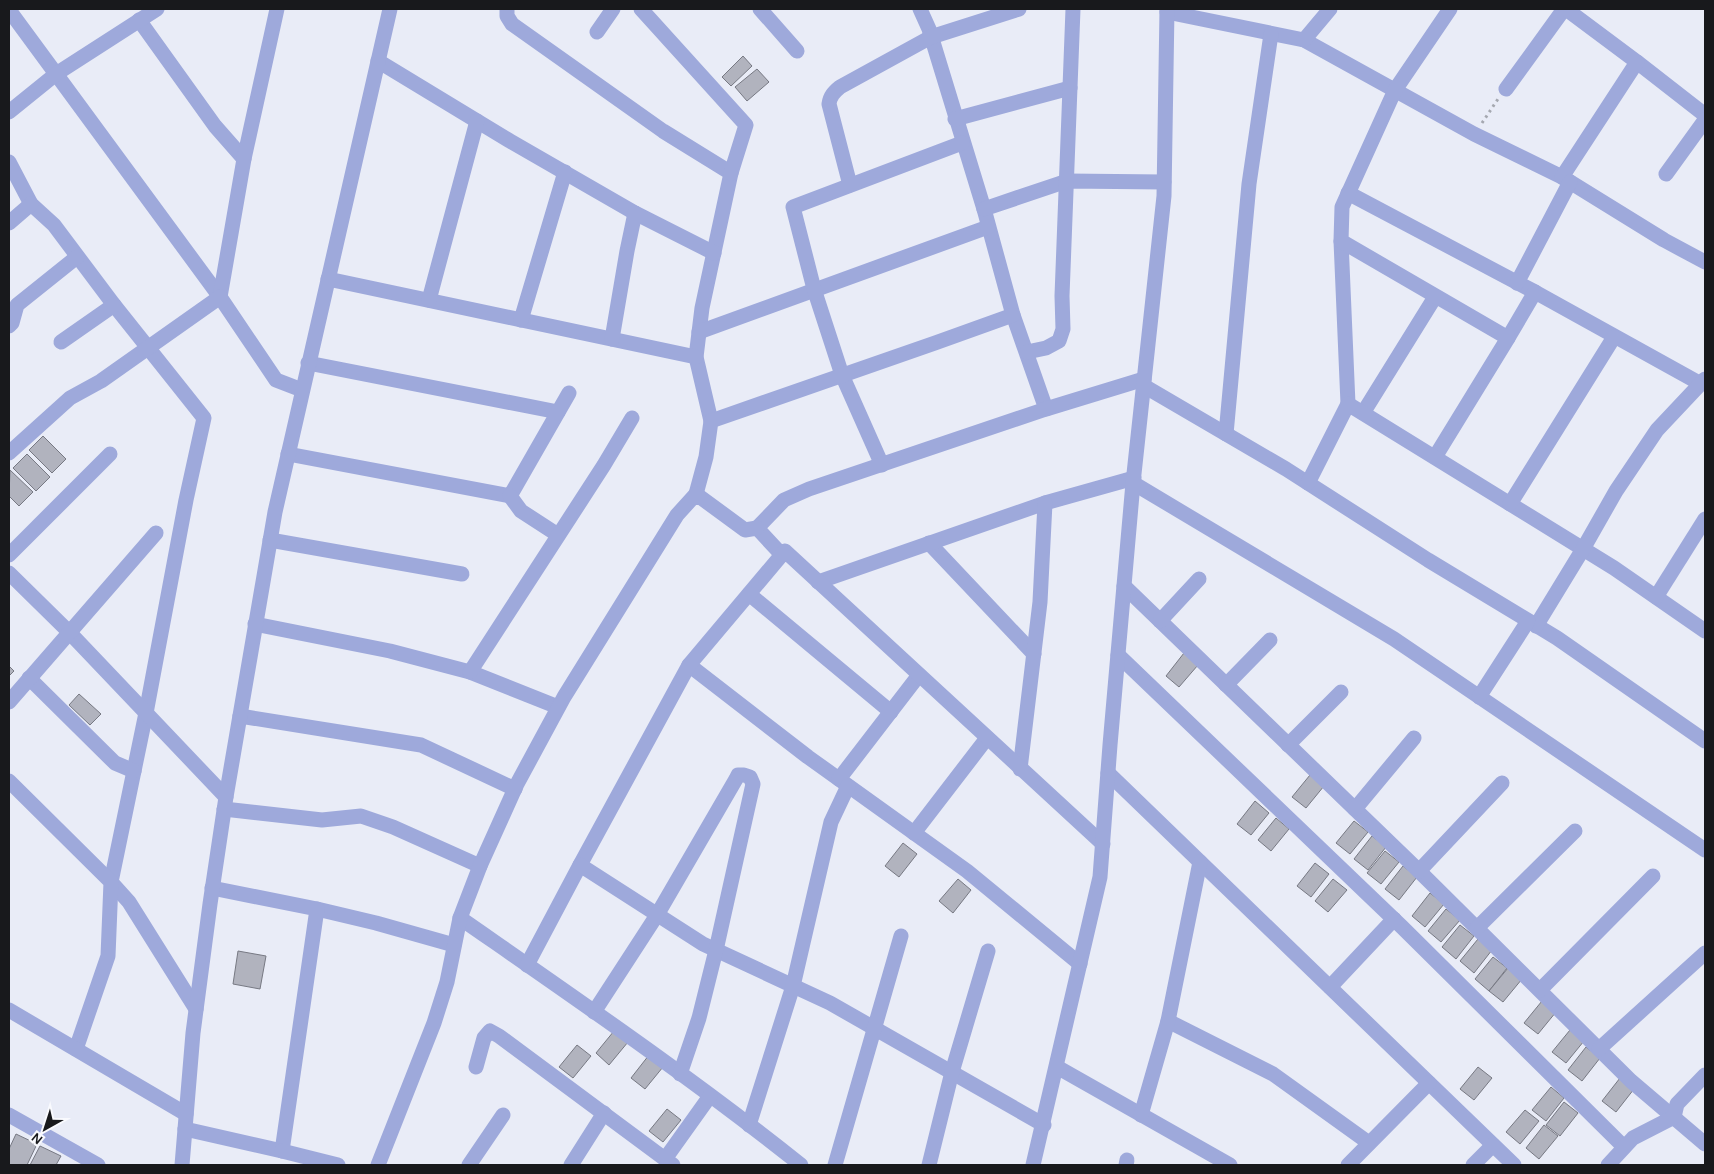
<svg xmlns="http://www.w3.org/2000/svg" width="1714" height="1174" font-family="Karla,sans-serif">
<rect width="100%" height="100%" fill="#e9ecf7"/>
<g fill="#b1b3be" stroke="#777983">
<path d="M 743,56 L 752,66 L 731,86 L 722,77 Z"/>
<path d="M 757,69 L 769,82 L 747,101 L 735,87 Z"/>
<path d="M 43,436 L 66,459 L 52,473 L 29,450 Z"/>
<path d="M 27,454 L 50,477 L 36,491 L 13,468 Z"/>
<path d="M 10,470 L 33,492 L 19,506 L 9,496 Z"/>
<path d="M 1184,653 L 1198,665 L 1179,687 L 1166,676 Z"/>
<path d="M 9,666 L 14,671 L 9,676 Z"/>
<path d="M 79,694 L 101,714 L 90,725 L 69,705 Z"/>
<path d="M 1310,775 L 1324,786 L 1306,808 L 1292,797 Z"/>
<path d="M 1255,801 L 1269,813 L 1251,835 L 1237,824 Z"/>
<path d="M 1276,818 L 1289,829 L 1271,851 L 1258,840 Z"/>
<path d="M 1354,821 L 1368,832 L 1350,854 L 1336,843 Z"/>
<path d="M 1372,836 L 1386,847 L 1368,870 L 1354,859 Z"/>
<path d="M 903,843 L 917,854 L 899,877 L 885,866 Z"/>
<path d="M 1385,851 L 1399,862 L 1381,884 L 1367,873 Z"/>
<path d="M 1315,863 L 1329,874 L 1311,897 L 1297,886 Z"/>
<path d="M 1403,866 L 1417,877 L 1399,900 L 1385,889 Z"/>
<path d="M 958,879 L 971,890 L 953,913 L 939,901 Z"/>
<path d="M 1333,879 L 1347,890 L 1328,912 L 1315,901 Z"/>
<path d="M 1430,893 L 1444,904 L 1425,927 L 1412,916 Z"/>
<path d="M 1446,909 L 1460,920 L 1441,942 L 1428,931 Z"/>
<path d="M 1460,925 L 1474,936 L 1456,959 L 1442,947 Z"/>
<path d="M 1478,939 L 1492,950 L 1474,973 L 1460,961 Z"/>
<path d="M 238,951 L 266,956 L 260,989 L 233,984 Z"/>
<path d="M 1493,957 L 1507,968 L 1489,991 L 1475,979 Z"/>
<path d="M 1508,968 L 1522,979 L 1503,1002 L 1489,991 Z"/>
<path d="M 1542,1001 L 1556,1012 L 1538,1034 L 1524,1023 Z"/>
<path d="M 1570,1030 L 1584,1041 L 1566,1063 L 1552,1052 Z"/>
<path d="M 614,1031 L 628,1042 L 609,1065 L 596,1053 Z"/>
<path d="M 577,1045 L 591,1056 L 573,1078 L 559,1067 Z"/>
<path d="M 1586,1047 L 1600,1058 L 1582,1081 L 1568,1070 Z"/>
<path d="M 649,1055 L 663,1067 L 645,1089 L 631,1078 Z"/>
<path d="M 1478,1067 L 1492,1078 L 1474,1100 L 1460,1089 Z"/>
<path d="M 1620,1078 L 1634,1089 L 1616,1112 L 1602,1101 Z"/>
<path d="M 1551,1087 L 1564,1098 L 1546,1121 L 1532,1110 Z"/>
<path d="M 1564,1102 L 1578,1113 L 1560,1136 L 1546,1125 Z"/>
<path d="M 667,1109 L 681,1120 L 663,1142 L 649,1131 Z"/>
<path d="M 1525,1110 L 1539,1121 L 1520,1144 L 1506,1132 Z"/>
<path d="M 1544,1125 L 1558,1136 L 1539,1159 L 1526,1148 Z"/>
<path d="M 16,1134 L 37,1144 L 27,1165 L 9,1165 L 9,1149 Z"/>
<path d="M 40,1146 L 61,1156 L 56,1165 L 30,1165 Z"/>
</g>
<g fill="none" stroke-linecap="round" stroke-linejoin="round">
<path stroke="#a5a8b0" stroke-width="3" stroke-dasharray="2.5 4" stroke-linecap="butt" d="M 1482,123 L 1498,99"/>
<g stroke="#9ea9db" stroke-width="15">
<path d="M 507,9 L 507,16 L 512,24 L 663,131 L 731,173 L 702,308 L 696,357 L 711,421"/>
<path d="M 641,9 L 746,125 L 731,173"/>
<path d="M 760,9 L 797,51"/>
<path d="M 920,9 L 929,29 L 984,209 L 1013,315 L 1046,409"/>
<path d="M 9,10 L 220,297"/>
<path d="M 1167,12 L 1304,40 L 1474,134 L 1562,177 L 1664,240 L 1705,262"/>
<path d="M 139,20 L 215,126 L 244,159"/>
<path d="M 597,32 L 613,9"/>
<path d="M 1304,40 L 1330,9"/>
<path d="M 378,61 L 510,141 L 635,213"/>
<path d="M 1637,62 L 1705,115"/>
<path d="M 1506,89 L 1564,9"/>
<path d="M 9,112 L 56,74 L 157,9"/>
<path d="M 955,119 L 1070,88"/>
<path d="M 9,162 L 31,204 L 54,225 L 114,305 L 204,418 L 186,500 L 146,713 L 111,882 L 129,902 L 196,1009"/>
<path d="M 1666,174 L 1705,120"/>
<path d="M 1562,177 L 1637,62 L 1566,9"/>
<path d="M 850,185 L 829,104 C 830,96 834,92 840,87 L 931,37 L 1019,9"/>
<path d="M 1348,193 L 1535,292"/>
<path d="M 984,209 L 1067,181 L 1164,182"/>
<path d="M 9,223 L 31,204"/>
<path d="M 1341,241 L 1348,404"/>
<path d="M 328,279 L 696,357"/>
<path d="M 1517,283 L 1570,182"/>
<path d="M 220,297 L 244,159 L 277,9"/>
<path d="M 429,300 L 477,121"/>
<path d="M 521,320 L 565,172"/>
<path d="M 9,326 L 12,323 L 17,305 L 77,257"/>
<path d="M 699,332 L 988,227"/>
<path d="M 1508,338 L 1535,292 L 1701,384"/>
<path d="M 612,339 L 627,251 L 635,213 L 714,253"/>
<path d="M 61,342 L 114,305"/>
<path d="M 1027,352 L 1046,348 L 1059,341 L 1063,329 L 1062,296 L 1073,9"/>
<path d="M 308,363 L 558,412"/>
<path d="M 1144,386 L 1286,469 L 1428,560 L 1557,638 L 1705,741"/>
<path d="M 1363,413 L 1435,297"/>
<path d="M 1226,434 L 1249,184 L 1271,34"/>
<path d="M 9,453 L 70,398 L 101,381 L 220,297 L 276,380 L 302,390"/>
<path d="M 288,454 L 510,496 L 569,393"/>
<path d="M 1435,457 L 1508,338 L 1341,241 L 1342,207 L 1395,90 L 1450,9"/>
<path d="M 882,465 L 842,375 L 814,289 L 793,207 L 962,143"/>
<path d="M 1133,483 L 1394,639 L 1705,850"/>
<path d="M 1308,483 L 1348,404 L 1614,568 L 1705,631"/>
<path d="M 696,494 L 706,457 L 711,421 L 935,343 L 1013,315"/>
<path d="M 510,496 L 521,511 L 558,535"/>
<path d="M 1510,504 L 1614,337"/>
<path d="M 270,540 L 462,574"/>
<path d="M 929,543 L 1034,654"/>
<path d="M 9,555 L 110,454"/>
<path d="M 782,555 L 757,528 L 784,500 L 809,489 L 1046,409 L 1144,379"/>
<path d="M 9,573 L 69,632 L 226,797"/>
<path d="M 818,582 L 1045,503 L 1134,478"/>
<path d="M 1124,586 L 1419,871 L 1631,1081 L 1705,1144"/>
<path d="M 749,594 L 891,712"/>
<path d="M 1656,597 L 1705,519"/>
<path d="M 1160,621 L 1199,579"/>
<path d="M 255,624 L 390,651 L 470,672 L 558,707"/>
<path d="M 1536,626 L 1583,549 L 1616,491 L 1657,430 L 1705,379"/>
<path d="M 1118,655 L 1402,927 L 1624,1147"/>
<path d="M 689,665 L 808,757 L 967,871 L 1080,964"/>
<path d="M 470,672 L 604,465 L 632,418"/>
<path d="M 29,678 L 115,763 L 134,771"/>
<path d="M 1226,685 L 1270,640"/>
<path d="M 1479,697 L 1528,621"/>
<path d="M 9,702 L 156,533"/>
<path d="M 240,716 L 421,745 L 515,789"/>
<path d="M 1288,745 L 1341,692"/>
<path d="M 1020,769 L 1040,602 L 1045,503"/>
<path d="M 1108,773 L 1514,1165"/>
<path d="M 839,779 L 919,675"/>
<path d="M 9,781 L 111,882 L 108,956 L 76,1049"/>
<path d="M 224,809 L 322,820 L 361,816 L 393,827 L 480,866"/>
<path d="M 1355,809 L 1414,738"/>
<path d="M 914,833 L 987,738"/>
<path d="M 580,865 L 689,665 L 785,551 L 1103,844"/>
<path d="M 1419,871 L 1502,783"/>
<path d="M 317,909 L 376,923 L 454,945"/>
<path d="M 460,918 C 575,998 692,1078 801,1165"/>
<path d="M 1477,928 L 1575,831"/>
<path d="M 527,965 L 580,865 L 703,944 L 830,1003 L 1044,1125"/>
<path d="M 1330,987 L 1394,919"/>
<path d="M 1540,990 L 1653,876"/>
<path d="M 9,1010 L 186,1114"/>
<path d="M 594,1012 L 657,915 L 736,779 L 738,775 L 744,775 L 750,777 L 753,784 L 716,950 L 699,1018 L 680,1074"/>
<path d="M 1168,1021 L 1273,1074 L 1369,1143"/>
<path d="M 1599,1049 L 1705,953"/>
<path d="M 476,1067 L 484,1038 L 490,1031 L 499,1036 L 673,1165"/>
<path d="M 1057,1067 L 1230,1165"/>
<path d="M 9,1115 L 98,1165"/>
<path d="M 1141,1115 L 1168,1021 L 1200,862"/>
<path d="M 749,1125 L 793,986 L 831,822 L 848,786"/>
<path d="M 185,1129 L 282,1151 L 317,909 L 212,888"/>
<path d="M 282,1151 L 338,1165"/>
<path d="M 665,1159 L 710,1096"/>
<path d="M 182,1165 L 193,1033 L 210,904 L 226,797 L 275,512 L 390,9"/>
<path d="M 378,1165 L 434,1023 L 447,982 L 460,918 L 480,866 L 517,784 L 564,697 L 677,515 L 696,494 L 745,530 L 757,528"/>
<path d="M 469,1165 L 503,1115"/>
<path d="M 571,1165 L 604,1113"/>
<path d="M 835,1165 L 901,936"/>
<path d="M 929,1165 L 952,1072 L 988,951"/>
<path d="M 1033,1165 L 1100,877 L 1110,745 L 1133,483 L 1164,196 L 1167,9"/>
<path d="M 1126,1165 L 1127,1160"/>
<path d="M 1348,1165 L 1429,1083"/>
<path d="M 1473,1165 L 1493,1145"/>
<path d="M 1608,1165 L 1633,1138 L 1674,1117 L 1677,1104 L 1705,1075"/>
</g>
</g>
<rect width="1714" height="1174" fill="none" stroke="#18191c" stroke-width="20"/>
<g transform="translate(45 1129) rotate(219)" stroke="#f9fafe" stroke-width="4" paint-order="stroke">
<path d="M0-4L9 19L0 12L-9 19Z" fill="#18191c"/>
<text y="-8" font-size="14" font-weight="bold" text-anchor="middle" fill="#18191c">N</text>
</g>
</svg>
